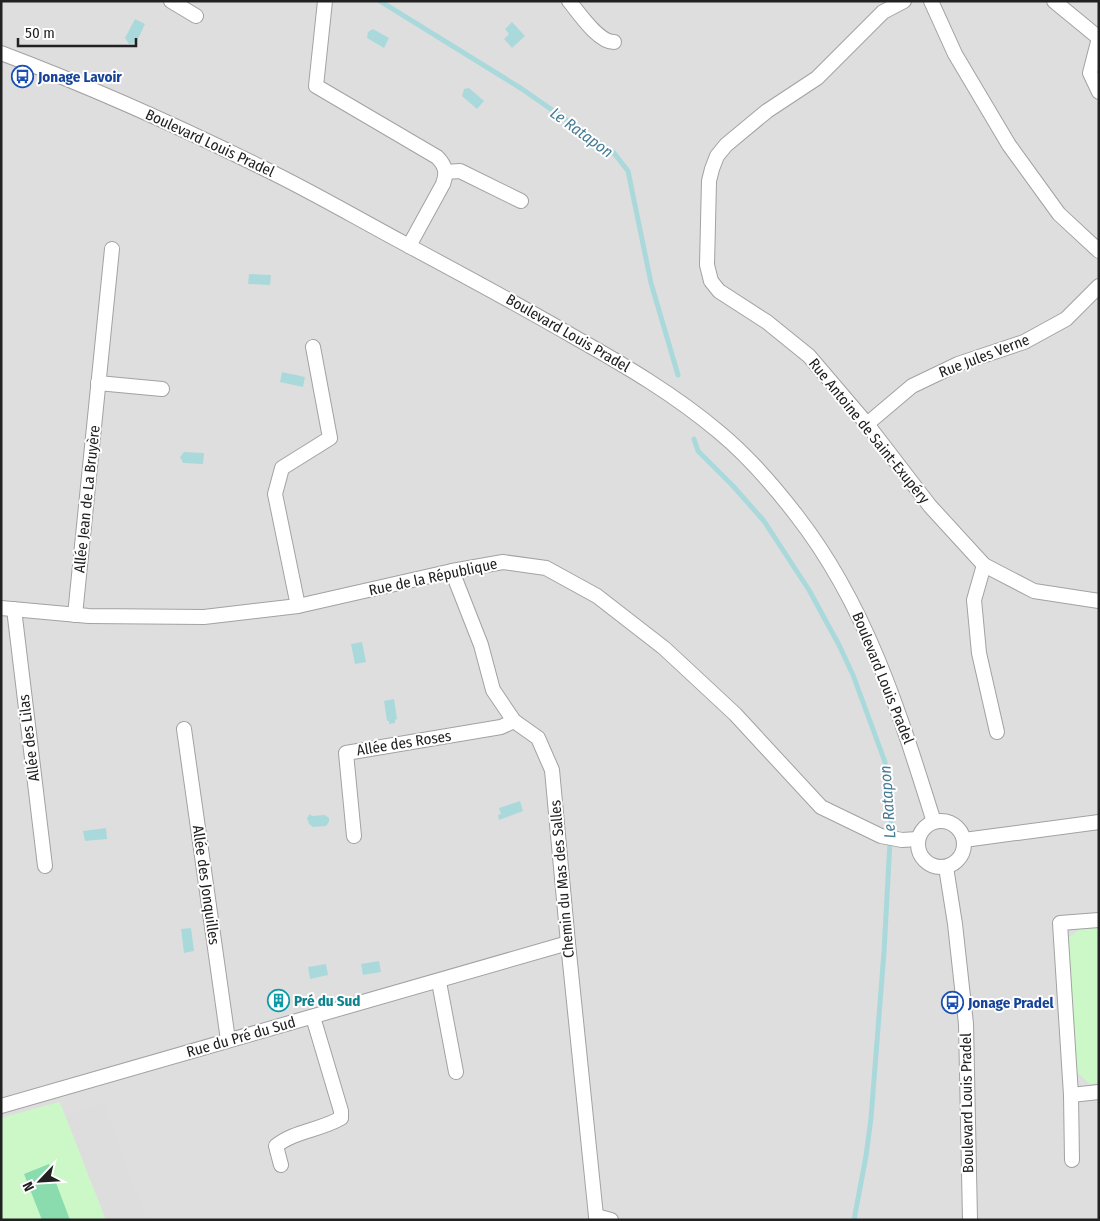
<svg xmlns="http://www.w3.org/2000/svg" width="1100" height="1221" font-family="'Fira Sans Condensed',sans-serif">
<rect width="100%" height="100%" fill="#f1ece8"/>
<rect fill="#dfdede" x="1" y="1" width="1098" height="1219"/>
<g fill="#ccf8c8">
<path d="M 1085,926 L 1099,926 L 1099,1082 L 1090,1084 L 1074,1070 L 1067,938 Z"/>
<path d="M 59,1102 L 61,1105 L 106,1220 L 1,1220 L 1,1118 Z"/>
</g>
<path fill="#8adcae" d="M 49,1164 L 70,1220 L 42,1220 L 24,1174 Z"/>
<path fill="#ddd" d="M 103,1103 L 141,1206 L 146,1220 L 106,1220 L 66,1116 Z"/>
<g fill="#aad9dc">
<path d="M 135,19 L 145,24 L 136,43 L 129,44 L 125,38 Z"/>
<path d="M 512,22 L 525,36 L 512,48 L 504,39 L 509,34 L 505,29 Z"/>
<path d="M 373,29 L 389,38 L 384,48 L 367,38 L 368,32 Z"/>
<path d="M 469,88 L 484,101 L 477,109 L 462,96 L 464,89 Z"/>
<path d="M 249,274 L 271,275 L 270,285 L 248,284 Z"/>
<path d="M 282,372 L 305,377 L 303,387 L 280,382 Z"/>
<path d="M 184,452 L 204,453 L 203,464 L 183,463 L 180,457 Z"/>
<path d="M 362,642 L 366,662 L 355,664 L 351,644 Z"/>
<path d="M 394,699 L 397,719 L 395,720 L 395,723 L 389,724 L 389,721 L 387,721 L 384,701 Z"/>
<path d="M 520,801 L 523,811 L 499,820 L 498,815 L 501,814 L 499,808 Z"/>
<path d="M 310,814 L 312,816 L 325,815 L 329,818 L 329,822 L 326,826 L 313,827 L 309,824 L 307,818 Z"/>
<path d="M 106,828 L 107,839 L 85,841 L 83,831 Z"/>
<path d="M 191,928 L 194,951 L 184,953 L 181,929 Z"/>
<path d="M 379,961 L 381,972 L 363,975 L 361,964 Z"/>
<path d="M 326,964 L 328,975 L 310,979 L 308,967 Z"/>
</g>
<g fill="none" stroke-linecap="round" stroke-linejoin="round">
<g stroke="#aad9dc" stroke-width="5">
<path d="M 380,1 L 522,89 L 614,153 L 628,171 L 651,283 L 678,375"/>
<path d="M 694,439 L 698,451 L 733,486 L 764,521 L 809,590 L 839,645 L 853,675 L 885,762 L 891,823 L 884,952 L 871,1118 L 866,1156 L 854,1220"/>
</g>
<defs>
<g id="minor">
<path d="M 171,1 L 196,16"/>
<path d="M 325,1 L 316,86 L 437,157 C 446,166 447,173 443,184 L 409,246"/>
<path d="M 569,1 C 579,13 598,42 614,42"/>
<path d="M 904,1 L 883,12 L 817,78 L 767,111 L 726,145 L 717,156 L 712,169 L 709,181 L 707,265 L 711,281 L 719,291 L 767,322 L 809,356 L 867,424 L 930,506 L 984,565 L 1034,591 L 1099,601"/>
<path d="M 931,1 L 955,54 L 1009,145 L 1059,214 L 1099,251"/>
<path d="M 1054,1 L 1099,38 L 1090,73 L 1099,92"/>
<path d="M 1,53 C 91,87 178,126 263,168 C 313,192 360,220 409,246 C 465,276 521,306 576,338 C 626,366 675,395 719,432 C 748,456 774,486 797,516 C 867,606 900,714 934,822"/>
<path d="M 446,172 L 460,171 L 521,201"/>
<path d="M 98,383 L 162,389"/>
<path d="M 867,424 L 912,386 L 958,364 L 1024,342 L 1066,319 L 1099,286"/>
<path d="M 984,565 L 974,600 L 979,653 L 997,732"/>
<path d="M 452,571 L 481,645 L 493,690 L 514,721 L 538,738 L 552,770 L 568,943 L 596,1216"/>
<path d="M 298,606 L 275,494 L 282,468 L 330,438 L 313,347"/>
<path d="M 1,608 L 89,616 L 204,617 L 298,606 L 452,571 L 503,562 L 546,568 L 597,596 L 664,648 L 735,714 L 821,807 L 881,836 L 902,840 L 918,839"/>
<path d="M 14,609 L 45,866"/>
<path d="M 75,615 L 112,249"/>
<path d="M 184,729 L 228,1040"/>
<circle cx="941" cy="844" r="23"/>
<path d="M 354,836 L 346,753 L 501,727 L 514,721"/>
<path d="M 964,840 L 1099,822"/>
<path d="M 946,867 L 955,924 L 966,1024 L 970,1220"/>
<path d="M 1099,920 L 1060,923 L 1071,1095 L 1099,1092"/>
<path d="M 439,982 L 456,1072"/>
<path d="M 1071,1095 L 1072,1160"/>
<path d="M 1,1106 L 568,943"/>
<path d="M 281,1165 L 276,1146 C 294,1131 321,1130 341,1118 L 341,1111 L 313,1017"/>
<path d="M 596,1216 L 611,1220"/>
</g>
</defs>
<use href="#minor" stroke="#a2a2a2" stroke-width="16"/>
<use href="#minor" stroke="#fff" stroke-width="14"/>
</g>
<defs>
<symbol id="bus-ring" viewBox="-11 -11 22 22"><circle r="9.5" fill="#fff" stroke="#1a4fb4" stroke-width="1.5"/><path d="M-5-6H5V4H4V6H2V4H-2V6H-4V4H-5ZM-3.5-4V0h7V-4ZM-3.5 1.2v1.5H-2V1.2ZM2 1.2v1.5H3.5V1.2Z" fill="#1a4fb4"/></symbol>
<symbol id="building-ring" viewBox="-11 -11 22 22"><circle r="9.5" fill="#fff" stroke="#0f9aa8" stroke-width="1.5"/><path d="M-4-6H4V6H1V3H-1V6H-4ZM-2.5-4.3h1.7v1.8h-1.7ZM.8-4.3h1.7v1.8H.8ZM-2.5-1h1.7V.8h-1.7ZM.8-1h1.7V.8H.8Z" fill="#0f9aa8"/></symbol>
</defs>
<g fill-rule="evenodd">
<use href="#bus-ring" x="10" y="64" width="25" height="25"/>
<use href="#building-ring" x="266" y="988" width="25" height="25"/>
<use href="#bus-ring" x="940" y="990" width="25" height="25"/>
</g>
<g text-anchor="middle" stroke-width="4" stroke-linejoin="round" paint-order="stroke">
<g font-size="15" font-weight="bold" fill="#164399" stroke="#fff" text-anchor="start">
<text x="38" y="82">Jonage Lavoir</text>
<text x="968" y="1008">Jonage Pradel</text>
</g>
<g font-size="15" fill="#212121" stroke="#fff">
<text transform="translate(210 143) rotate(25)" y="5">Boulevard Louis Pradel</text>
<text transform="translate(568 333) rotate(30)" y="5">Boulevard Louis Pradel</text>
<text transform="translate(984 356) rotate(-21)" y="5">Rue Jules Verne</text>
<text transform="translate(869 431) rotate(51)" y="5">Rue Antoine de Saint-Exupéry</text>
<text transform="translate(87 499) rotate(-84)" y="5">Allée Jean de La Bruyère</text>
<text transform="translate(433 577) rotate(-12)" y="5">Rue de la République</text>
<text transform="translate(883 678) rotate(68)" y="5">Boulevard Louis Pradel</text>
<text transform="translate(29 738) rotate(-97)" y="5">Allée des Lilas</text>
<text transform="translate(404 743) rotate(-9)" y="5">Allée des Roses</text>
<text transform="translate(562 879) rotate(-95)" y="5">Chemin du Mas des Salles</text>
<text transform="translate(206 885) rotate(82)" y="5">Allée des Jonquilles</text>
<text transform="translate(241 1037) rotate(-16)" y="5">Rue du Pré du Sud</text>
<text transform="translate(967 1103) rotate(-91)" y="5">Boulevard Louis Pradel</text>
</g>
<g font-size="15" font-weight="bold" fill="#0d838f" stroke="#fff" text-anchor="start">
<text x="294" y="1006">Pré du Sud</text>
</g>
<g font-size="16" font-style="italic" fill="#477c96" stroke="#fff">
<text transform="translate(582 132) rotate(36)" y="6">Le Ratapon</text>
<text transform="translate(887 802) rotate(-94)" y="6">Le Ratapon</text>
</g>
</g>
<rect width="1100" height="1221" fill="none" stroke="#212121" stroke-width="5"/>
<g transform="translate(40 1181) rotate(245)" stroke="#ffffff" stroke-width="4" paint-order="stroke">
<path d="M0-4L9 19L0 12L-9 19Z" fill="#212121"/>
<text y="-8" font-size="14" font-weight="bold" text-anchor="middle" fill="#212121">N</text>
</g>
<path d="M18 38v8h118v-8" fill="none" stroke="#212121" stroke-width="2.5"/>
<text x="25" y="38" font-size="15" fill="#212121" stroke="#ffffff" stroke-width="4" paint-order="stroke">50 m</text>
</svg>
